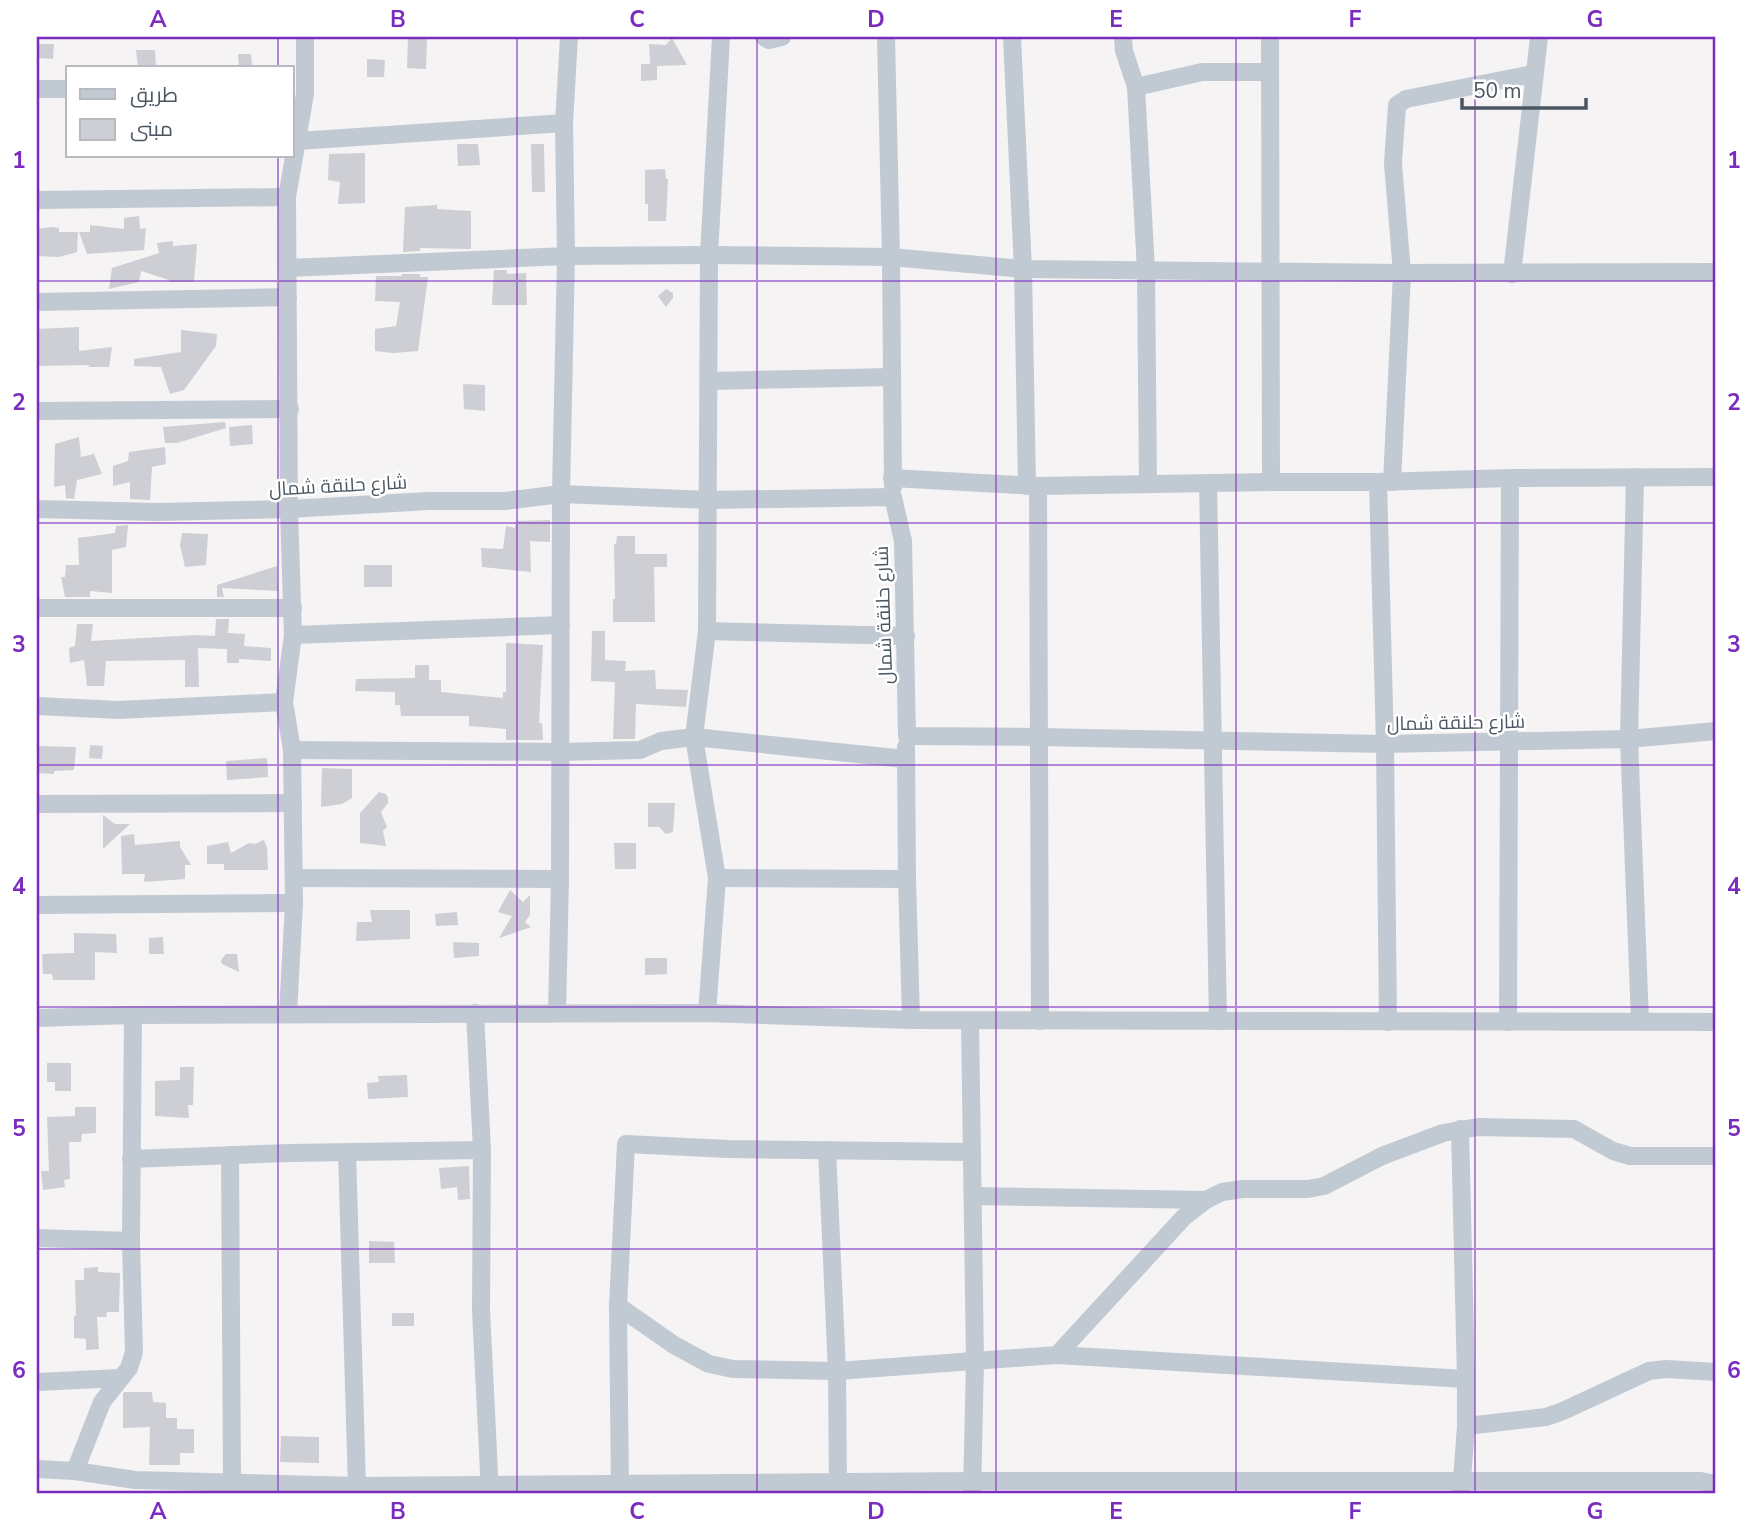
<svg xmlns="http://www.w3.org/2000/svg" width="1753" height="1530" font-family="'Nunito Sans',Cairo,sans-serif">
<rect width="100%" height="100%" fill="#f5f3f3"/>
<g fill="#cdcfd5">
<path d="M 408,37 L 427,37 L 426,69 L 407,68 Z"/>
<path d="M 672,38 L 687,65 L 657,66 L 657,80 L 641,81 L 641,64 L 650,64 L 649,44 L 666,45 Z"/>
<path d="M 37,44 L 54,44 L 53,59 L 37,58 Z"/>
<path d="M 136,50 L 155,50 L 156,68 L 138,68 Z"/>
<path d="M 238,54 L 251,54 L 252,65 L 239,67 Z"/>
<path d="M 367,59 L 385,60 L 384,77 L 367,77 Z"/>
<path d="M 457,144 L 478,144 L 480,165 L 458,166 Z"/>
<path d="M 531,144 L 544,144 L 545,192 L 532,192 Z"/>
<path d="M 365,153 L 365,203 L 338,204 L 340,182 L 328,180 L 329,154 Z"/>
<path d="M 665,169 L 666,179 L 668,179 L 666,221 L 648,221 L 648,204 L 645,204 L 645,170 Z"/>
<path d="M 437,205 L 437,209 L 471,211 L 471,249 L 420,248 L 420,251 L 403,252 L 405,207 Z"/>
<path d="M 139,216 L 140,229 L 146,228 L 144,250 L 87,254 L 79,232 L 90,232 L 90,225 L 124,229 L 124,218 Z"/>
<path d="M 52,227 L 59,228 L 59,232 L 78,232 L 77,252 L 59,257 L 37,256 L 37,229 Z"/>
<path d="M 173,241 L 173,246 L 197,244 L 194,282 L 170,282 L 169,280 L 141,271 L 139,282 L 109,289 L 112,268 L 159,253 L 157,243 Z"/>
<path d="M 494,270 L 507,270 L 507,274 L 526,273 L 527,305 L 492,305 Z"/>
<path d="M 402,274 L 420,274 L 420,277 L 428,277 L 418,351 L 393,353 L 375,351 L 375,329 L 396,326 L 400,302 L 375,301 L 376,276 L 402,276 Z"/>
<path d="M 666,289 L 673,293 L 673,298 L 666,307 L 658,296 Z"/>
<path d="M 79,327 L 79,351 L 112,347 L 109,367 L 88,367 L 90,365 L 37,366 L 37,329 Z"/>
<path d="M 181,330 L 217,334 L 216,346 L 184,390 L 170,394 L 161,367 L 134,366 L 134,359 L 181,352 Z"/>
<path d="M 463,384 L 485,385 L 485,411 L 464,409 Z"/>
<path d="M 225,422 L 226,428 L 177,443 L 165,443 L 163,427 Z"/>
<path d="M 252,425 L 253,444 L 230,446 L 229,427 Z"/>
<path d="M 79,437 L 81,457 L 94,454 L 102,474 L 77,480 L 74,499 L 66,498 L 65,485 L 54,487 L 55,444 Z"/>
<path d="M 165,447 L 166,464 L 152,467 L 150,500 L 130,499 L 130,482 L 113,486 L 113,466 L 128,461 L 129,452 Z"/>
<path d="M 550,520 L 550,542 L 530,541 L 531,572 L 482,567 L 481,548 L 503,549 L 506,526 L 515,528 L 516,521 Z"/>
<path d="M 128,525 L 126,547 L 112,550 L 112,593 L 90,591 L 90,597 L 65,597 L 61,577 L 65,577 L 66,565 L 79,565 L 78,538 L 115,533 L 116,526 Z"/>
<path d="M 182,533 L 208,534 L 206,565 L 185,567 L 180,545 Z"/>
<path d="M 617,536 L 635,536 L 635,554 L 667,554 L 667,567 L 654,567 L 655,622 L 613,622 L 613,599 L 615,599 L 614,544 L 616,544 Z"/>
<rect x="364" y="565" width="28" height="22"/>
<path d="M 277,566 L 278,591 L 222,588 L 224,597 L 217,597 L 217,585 Z"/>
<path d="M 216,619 L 229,619 L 228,633 L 245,634 L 244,646 L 271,648 L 271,661 L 239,659 L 239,663 L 227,663 L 227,649 L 198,648 L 199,687 L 185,687 L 185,660 L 106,661 L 104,686 L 87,686 L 84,660 L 70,663 L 69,648 L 75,646 L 77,624 L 93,624 L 91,641 L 196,635 L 215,636 Z"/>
<path d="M 592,631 L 605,631 L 605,660 L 626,661 L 625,671 L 655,670 L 656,689 L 688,690 L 686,707 L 636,704 L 635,739 L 613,739 L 615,682 L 591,681 Z"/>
<path d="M 506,643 L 543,645 L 539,723 L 542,723 L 543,740 L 506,740 L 506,729 L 469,726 L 469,716 L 401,716 L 400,705 L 395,705 L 395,692 L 355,691 L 356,679 L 415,678 L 415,665 L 429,665 L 429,680 L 441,680 L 441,692 L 503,698 L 503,692 L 506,692 Z"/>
<path d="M 90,745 L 103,746 L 102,759 L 89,758 Z"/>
<path d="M 37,746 L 76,747 L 74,770 L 54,771 L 54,774 L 37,773 Z"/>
<path d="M 267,758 L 268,777 L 227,780 L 226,761 Z"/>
<path d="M 322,768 L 352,769 L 352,798 L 342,804 L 321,807 Z"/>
<path d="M 379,792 L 386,794 L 388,798 L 388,803 L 381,812 L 387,827 L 383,831 L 386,846 L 360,843 L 360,813 Z"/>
<path d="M 648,803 L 675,803 L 673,832 L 666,834 L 659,827 L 648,827 Z"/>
<path d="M 103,815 L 115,824 L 130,824 L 103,849 Z"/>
<path d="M 134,834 L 135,845 L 180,841 L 180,847 L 191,865 L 185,865 L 185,879 L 144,882 L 145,874 L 122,874 L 121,836 Z"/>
<path d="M 264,840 L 267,848 L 268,870 L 224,870 L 224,864 L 207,864 L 207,846 L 228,842 L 231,853 L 249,843 L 255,844 Z"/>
<path d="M 614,843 L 636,843 L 636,869 L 615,869 Z"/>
<path d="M 510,890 L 523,902 L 530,895 L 530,915 L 525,922 L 531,927 L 499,938 L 512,916 L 498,912 Z"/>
<path d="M 370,910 L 410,910 L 410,939 L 356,941 L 357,922 L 372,922 Z"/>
<path d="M 457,912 L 458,925 L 436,926 L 435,914 Z"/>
<path d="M 74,933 L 116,934 L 117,953 L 95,952 L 95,980 L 53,980 L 52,974 L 43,974 L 42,954 L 74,953 Z"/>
<path d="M 163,937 L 164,954 L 149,954 L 149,938 Z"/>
<path d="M 453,942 L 479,943 L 479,956 L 454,958 Z"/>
<path d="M 226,954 L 237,954 L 239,972 L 222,964 L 221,960 Z"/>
<path d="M 645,958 L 667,958 L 667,974 L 645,975 Z"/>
<path d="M 47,1063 L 71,1063 L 71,1091 L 55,1091 L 55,1082 L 47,1082 Z"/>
<path d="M 180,1067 L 194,1067 L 193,1105 L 188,1105 L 189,1118 L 155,1116 L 155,1081 L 180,1080 Z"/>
<path d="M 407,1075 L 408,1097 L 368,1099 L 367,1083 L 379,1082 L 378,1076 Z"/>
<path d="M 75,1107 L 96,1107 L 96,1133 L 82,1134 L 81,1142 L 69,1142 L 70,1179 L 64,1180 L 65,1187 L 43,1190 L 41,1171 L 49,1171 L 47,1117 L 75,1116 Z"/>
<path d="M 469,1166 L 470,1199 L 458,1200 L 457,1187 L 441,1189 L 439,1168 Z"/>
<path d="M 369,1241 L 394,1242 L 395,1263 L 369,1263 Z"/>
<path d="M 98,1267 L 98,1272 L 120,1273 L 119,1312 L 107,1312 L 106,1317 L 97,1317 L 99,1349 L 86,1350 L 86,1339 L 74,1338 L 74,1316 L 76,1316 L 75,1280 L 84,1280 L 84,1268 Z"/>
<rect x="392" y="1313" width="22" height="13"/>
<path d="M 124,1392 L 152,1392 L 153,1402 L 166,1403 L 166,1418 L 177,1418 L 177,1429 L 194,1429 L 194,1453 L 180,1453 L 180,1465 L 149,1465 L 150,1427 L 123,1428 L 123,1394 Z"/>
<path d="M 281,1436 L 319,1437 L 319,1463 L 280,1462 Z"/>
</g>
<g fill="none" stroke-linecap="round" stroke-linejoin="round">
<g stroke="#c1cad2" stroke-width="18">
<path d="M 764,37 L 769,40 L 782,37"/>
<path d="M 886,37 L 891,257 L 893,487"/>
<path d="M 1012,37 L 1023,269 L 1027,486"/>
<path d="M 1123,37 L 1124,51 L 1136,87 L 1146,270 L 1148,484"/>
<path d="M 1270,37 L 1271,482"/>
<path d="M 1136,87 L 1202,72 L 1268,72"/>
<path d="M 37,89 L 68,89"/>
<path d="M 298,141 L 564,123"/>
<path d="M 37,200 L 287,197"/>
<path d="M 288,268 L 566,256 L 709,255 L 891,257 L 1023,269 L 1402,273 L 1716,272"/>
<path d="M 1512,274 L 1539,37"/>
<path d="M 37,302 L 288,297"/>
<path d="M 709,381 L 892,377"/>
<path d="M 37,411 L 290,409"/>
<path d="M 1635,477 L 1629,739 L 1640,1021"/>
<path d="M 892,478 L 1038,486 L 1271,482 L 1378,482 L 1510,478 L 1716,477"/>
<path d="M 1378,482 L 1385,744 L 1388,1022"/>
<path d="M 1392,482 L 1402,273 L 1393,163 L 1397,105 L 1406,99 L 1533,74"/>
<path d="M 1208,483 L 1218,1021"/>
<path d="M 1038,486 L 1040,1021"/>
<path d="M 37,509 L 157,512 L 289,509 L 429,501 L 505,501 L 561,494 L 709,500 L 893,497 L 903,541 L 907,736 L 1039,737 L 1385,744 L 1629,739 L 1716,731"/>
<path d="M 37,608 L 293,608"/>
<path d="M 707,631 L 906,636"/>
<path d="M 293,635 L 561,625"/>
<path d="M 37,706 L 118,710 L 284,702"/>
<path d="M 906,747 L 907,879 L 911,1020"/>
<path d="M 292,750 L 560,752 L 640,750 L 661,741 L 694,737 L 905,759"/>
<path d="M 37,804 L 293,803"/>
<path d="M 294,878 L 560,879"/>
<path d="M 717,878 L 907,879"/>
<path d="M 37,905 L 294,903"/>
<path d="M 475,1013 L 482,1150 L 481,1310 L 490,1493"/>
<path d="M 557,1013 L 560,879 L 561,494 L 566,256 L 564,123 L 569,37"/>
<path d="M 707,1013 L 717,878 L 694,737 L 707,631 L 709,255 L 721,37"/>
<path d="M 288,1014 L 294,903 L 292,750 L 284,702 L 293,635 L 289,509 L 287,197 L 305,94 L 305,37"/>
<path d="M 37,1018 L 133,1015 L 707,1013 L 911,1020 L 1716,1022"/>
<path d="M 970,1021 L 975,1362 L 972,1493"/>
<path d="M 1508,1022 L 1510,478"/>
<path d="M 1460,1129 L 1466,1379 L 1466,1426 L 1461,1493"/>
<path d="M 827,1150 L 837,1371 L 838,1493"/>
<path d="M 347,1153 L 357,1486"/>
<path d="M 230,1155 L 232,1482"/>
<path d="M 131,1159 L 289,1153 L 482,1150"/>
<path d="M 973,1196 L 1206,1200"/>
<path d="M 37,1238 L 131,1241"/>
<path d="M 618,1306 L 674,1345 L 709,1364 L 733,1369 L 837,1371 L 1057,1355 L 1466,1379"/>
<path d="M 1057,1355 L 1184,1217 L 1206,1200 L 1222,1192 L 1243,1189 L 1308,1189 L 1324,1186 L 1382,1156 L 1443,1133 L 1478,1127 L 1574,1129 L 1613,1151 L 1630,1156 L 1716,1156"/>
<path d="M 37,1382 L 120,1378"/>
<path d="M 1466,1426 L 1546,1417 L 1563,1411 L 1649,1371 L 1666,1369 L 1716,1372"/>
<path d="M 37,1469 L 75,1471 L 135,1480 L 357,1486 L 972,1481 L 1701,1481 L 1716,1484"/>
<path d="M 75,1471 L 102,1402 L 129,1368 L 134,1352 L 131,1241 L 133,1015"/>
<path d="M 620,1493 L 618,1306 L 626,1144 L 728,1149 L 972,1152"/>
</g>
</g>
<path fill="none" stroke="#7b2cbf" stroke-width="2" stroke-opacity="0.55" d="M 278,37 L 278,68M 517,37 L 517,1493M 757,37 L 757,1493M 996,37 L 996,1493M 1236,37 L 1236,1493M 1475,37 L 1475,1493M 278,156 L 278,1493M 37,281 L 1716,281M 37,523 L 1716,523M 37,765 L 1716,765M 37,1007 L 1716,1007M 37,1249 L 1716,1249"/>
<g text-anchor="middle" stroke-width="5" stroke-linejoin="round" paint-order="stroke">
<g font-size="19" fill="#4a5661" stroke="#fff">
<text transform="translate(338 485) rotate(-3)" y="7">شارع حلنقة شمال</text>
<text transform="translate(883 615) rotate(-92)" y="7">شارع حلنقة شمال</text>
<text transform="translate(1456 722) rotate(-1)" y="7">شارع حلنقة شمال</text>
</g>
</g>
<rect width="1753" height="1530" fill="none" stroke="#ffffff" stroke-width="77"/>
<rect x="66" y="66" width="228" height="91" fill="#ffffff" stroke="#b7bbc0" stroke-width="2"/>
<rect x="80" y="89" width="35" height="10" fill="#c1cad2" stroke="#b7bbc0" stroke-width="2"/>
<text x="130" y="102" font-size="21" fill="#4a5661">طريق</text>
<rect x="80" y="119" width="35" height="21" fill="#cdcfd5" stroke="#b7bbc0" stroke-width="2"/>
<text x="130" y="136" font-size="21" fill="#4a5661">مبنى</text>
<path d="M1462 98v10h124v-10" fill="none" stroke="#4a5661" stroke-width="3.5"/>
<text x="1473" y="98" font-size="21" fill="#4a5661" stroke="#ffffff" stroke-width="5" paint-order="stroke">50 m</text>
<rect x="38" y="38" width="1676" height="1454" fill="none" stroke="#7b2cbf" stroke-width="2.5"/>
<g font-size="23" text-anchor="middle" font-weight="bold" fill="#7b2cbf">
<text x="158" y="27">A</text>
<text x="398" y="27">B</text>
<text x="637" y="27">C</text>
<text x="876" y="27">D</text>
<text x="1116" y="27">E</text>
<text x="1355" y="27">F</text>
<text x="1595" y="27">G</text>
<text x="19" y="168">1</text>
<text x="1734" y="168">1</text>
<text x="19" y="410">2</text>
<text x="1734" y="410">2</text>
<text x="19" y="652">3</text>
<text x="1734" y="652">3</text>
<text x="19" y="894">4</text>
<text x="1734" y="894">4</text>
<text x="19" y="1136">5</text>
<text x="1734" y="1136">5</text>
<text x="19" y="1378">6</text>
<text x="1734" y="1378">6</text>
<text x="158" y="1519">A</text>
<text x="398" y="1519">B</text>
<text x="637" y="1519">C</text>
<text x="876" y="1519">D</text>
<text x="1116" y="1519">E</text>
<text x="1355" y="1519">F</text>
<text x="1595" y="1519">G</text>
</g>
</svg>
